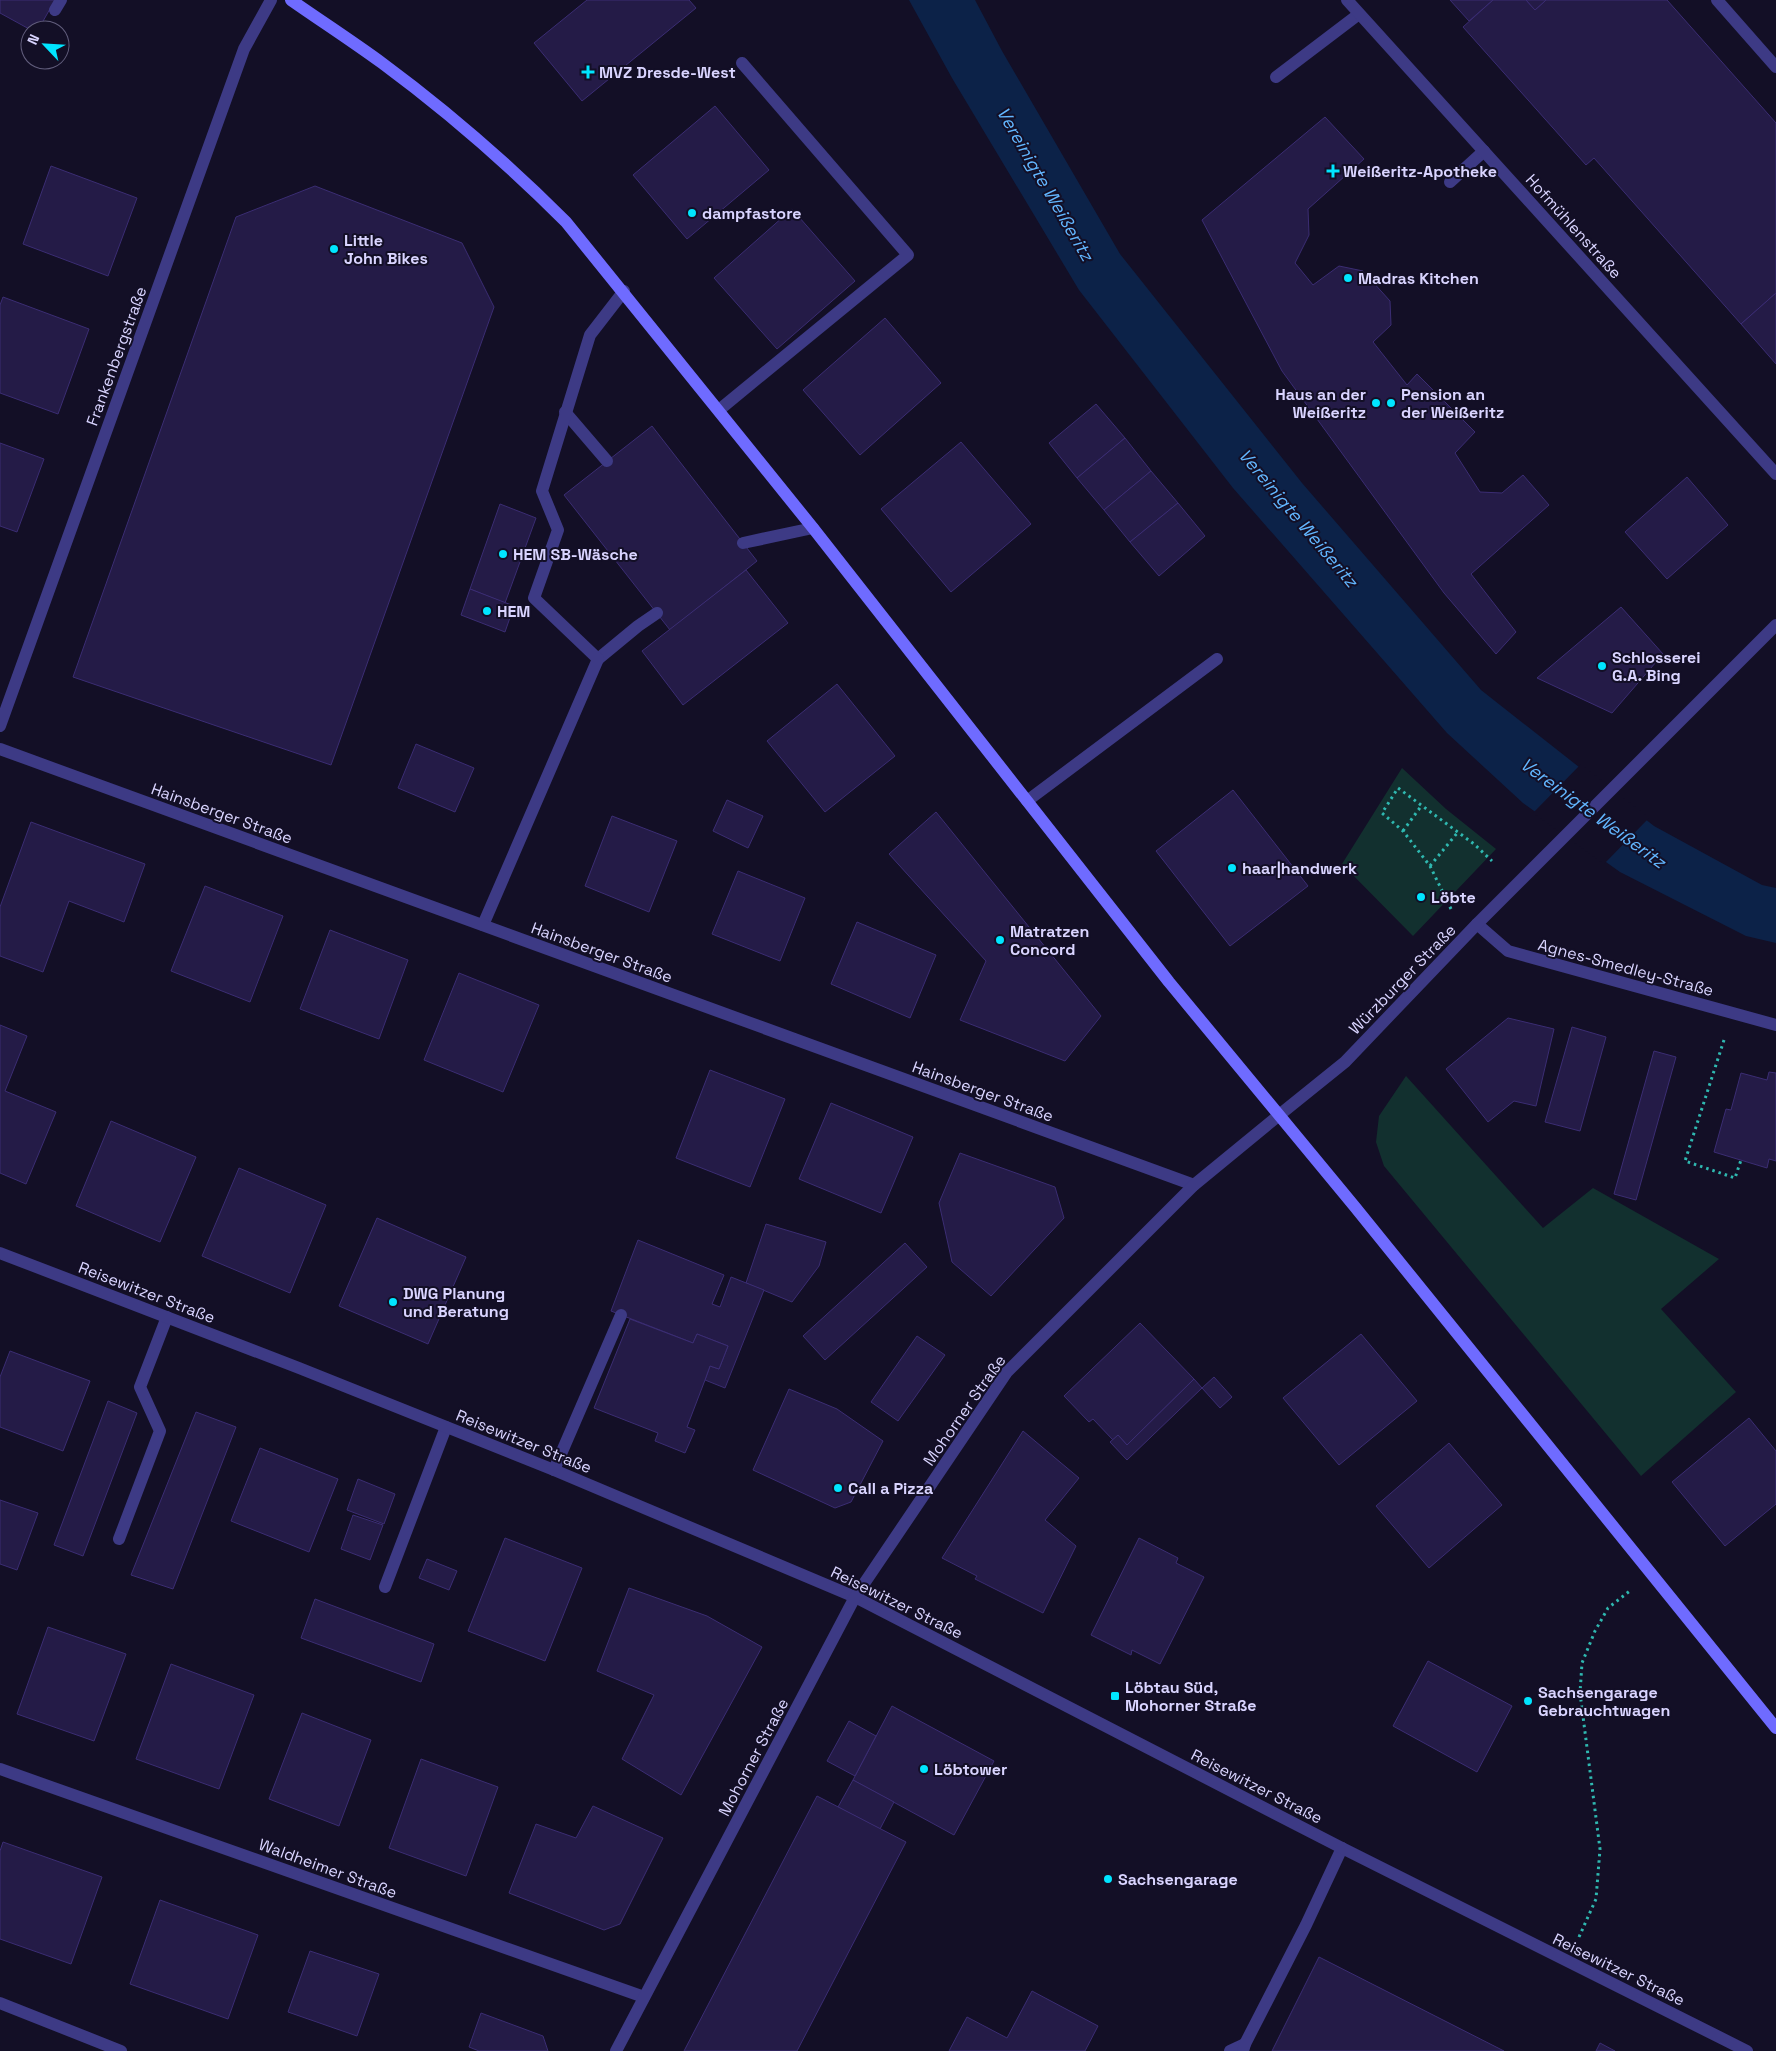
<svg xmlns="http://www.w3.org/2000/svg" width="1776" height="2051" font-family="'Space Grotesk',sans-serif">
<rect width="100%" height="100%" fill="#130f26"/>
<g fill="#12302f">
<path d="M 1402,768 L 1446,809 L 1496,849 L 1413,936 L 1342,864 Z"/>
<path d="M 1406,1076 L 1543,1228 L 1593,1188 L 1719,1259 L 1661,1309 L 1736,1392 L 1641,1476 L 1384,1166 L 1376,1142 L 1379,1116 Z"/>
</g>
<path fill="#0c2248" d="M 909,0 L 975,0 L 1002,51 L 1120,254 L 1302,483 L 1481,690 L 1654,826 L 1762,885 L 1776,888 L 1776,943 L 1746,936 L 1620,872 L 1523,803 L 1447,733 L 1233,488 L 1079,290 L 952,78 Z"/>
<path fill="#130f26" d="M 1581,764 L 1649,818 L 1604,864 L 1533,813 Z"/>
<g fill="#241b47" stroke="#3b2d73">
<path d="M 0,0 L 55,0 L 38,30 L 31,30 L 0,13 Z"/>
<path d="M 587,0 L 689,0 L 696,8 L 582,101 L 534,43 Z"/>
<path d="M 1450,0 L 1493,0 L 1469,21 Z"/>
<path d="M 1493,0 L 1526,0 L 1535,10 L 1546,0 L 1667,0 L 1776,123 L 1776,293 L 1741,324 L 1594,158 L 1586,165 L 1463,27 Z"/>
<path d="M 1526,0 L 1546,0 L 1535,10 Z"/>
<path d="M 715,106 L 769,170 L 687,239 L 633,175 Z"/>
<path d="M 1325,117 L 1364,159 L 1308,209 L 1309,235 L 1295,263 L 1313,285 L 1339,266 L 1363,271 L 1390,301 L 1391,325 L 1373,342 L 1407,385 L 1417,374 L 1475,432 L 1455,453 L 1480,492 L 1502,493 L 1523,475 L 1549,505 L 1471,574 L 1516,632 L 1496,654 L 1444,593 L 1282,371 L 1202,220 Z"/>
<path d="M 51,166 L 137,198 L 108,276 L 23,244 Z"/>
<path d="M 315,186 L 462,243 L 494,307 L 331,765 L 73,677 L 236,217 Z"/>
<path d="M 792,209 L 855,281 L 777,349 L 714,278 Z"/>
<path d="M 1776,293 L 1776,364 L 1741,324 Z"/>
<path d="M 3,297 L 89,329 L 58,414 L 0,393 L 0,305 Z"/>
<path d="M 885,318 L 941,383 L 860,455 L 803,390 Z"/>
<path d="M 1096,404 L 1125,438 L 1077,478 L 1049,443 Z"/>
<path d="M 652,426 L 757,561 L 670,630 L 564,495 Z"/>
<path d="M 1125,438 L 1151,471 L 1104,510 L 1077,478 Z"/>
<path d="M 961,442 L 1031,524 L 951,592 L 881,509 Z"/>
<path d="M 0,443 L 44,459 L 17,532 L 0,526 Z"/>
<path d="M 1151,471 L 1178,503 L 1130,542 L 1104,510 Z"/>
<path d="M 1687,477 L 1728,525 L 1667,579 L 1625,532 Z"/>
<path d="M 1178,503 L 1205,536 L 1159,576 L 1130,542 Z"/>
<path d="M 500,504 L 536,518 L 505,603 L 470,589 Z"/>
<path d="M 746,570 L 788,623 L 683,705 L 642,651 Z"/>
<path d="M 470,589 L 514,606 L 505,632 L 461,615 Z"/>
<path d="M 1621,607 L 1663,654 L 1612,713 L 1537,678 Z"/>
<path d="M 837,684 L 895,756 L 825,812 L 767,741 Z"/>
<path d="M 416,744 L 474,768 L 455,812 L 398,788 Z"/>
<path d="M 1233,790 L 1308,886 L 1230,946 L 1156,851 Z"/>
<path d="M 727,800 L 763,816 L 748,848 L 713,831 Z"/>
<path d="M 936,812 L 1101,1016 L 1065,1061 L 960,1020 L 986,961 L 889,854 Z"/>
<path d="M 612,816 L 677,841 L 649,912 L 585,886 Z"/>
<path d="M 31,822 L 145,864 L 124,922 L 69,901 L 43,972 L 0,956 L 0,907 Z"/>
<path d="M 738,871 L 805,898 L 780,961 L 712,934 Z"/>
<path d="M 205,886 L 283,916 L 250,1002 L 171,971 Z"/>
<path d="M 857,922 L 936,955 L 910,1018 L 831,984 Z"/>
<path d="M 330,930 L 408,960 L 379,1039 L 300,1009 Z"/>
<path d="M 459,973 L 539,1005 L 503,1092 L 424,1060 Z"/>
<path d="M 1508,1018 L 1554,1029 L 1536,1106 L 1514,1101 L 1488,1122 L 1446,1069 Z"/>
<path d="M 0,1025 L 27,1036 L 5,1091 L 56,1112 L 26,1184 L 0,1173 Z"/>
<path d="M 1572,1027 L 1606,1037 L 1580,1131 L 1545,1122 Z"/>
<path d="M 1654,1051 L 1676,1057 L 1636,1200 L 1614,1194 Z"/>
<path d="M 710,1070 L 785,1099 L 750,1187 L 676,1158 Z"/>
<path d="M 1769,1072 L 1776,1073 L 1776,1161 L 1769,1159 L 1767,1168 L 1714,1152 L 1726,1109 L 1731,1110 L 1741,1073 L 1767,1080 Z"/>
<path d="M 831,1103 L 913,1137 L 881,1213 L 799,1179 Z"/>
<path d="M 111,1121 L 196,1157 L 160,1242 L 76,1206 Z"/>
<path d="M 960,1153 L 1055,1187 L 1064,1218 L 991,1296 L 952,1262 L 939,1203 Z"/>
<path d="M 239,1168 L 326,1205 L 290,1293 L 202,1256 Z"/>
<path d="M 377,1218 L 466,1257 L 428,1344 L 339,1306 Z"/>
<path d="M 766,1224 L 826,1242 L 819,1266 L 792,1302 L 746,1283 Z"/>
<path d="M 638,1240 L 724,1275 L 712,1304 L 720,1307 L 731,1277 L 764,1290 L 725,1388 L 705,1380 L 710,1366 L 719,1369 L 728,1346 L 697,1334 L 693,1343 L 611,1311 Z"/>
<path d="M 905,1243 L 927,1267 L 825,1360 L 803,1336 Z"/>
<path d="M 630,1319 L 693,1343 L 697,1334 L 728,1346 L 719,1369 L 710,1366 L 705,1380 L 687,1427 L 695,1430 L 685,1453 L 655,1441 L 658,1433 L 594,1408 Z"/>
<path d="M 1140,1323 L 1194,1379 L 1127,1445 L 1118,1435 L 1113,1440 L 1093,1419 L 1089,1422 L 1064,1396 Z"/>
<path d="M 1361,1334 L 1417,1401 L 1339,1465 L 1283,1398 Z"/>
<path d="M 917,1336 L 945,1355 L 898,1421 L 871,1402 Z"/>
<path d="M 10,1351 L 90,1381 L 63,1451 L 0,1427 L 0,1377 Z"/>
<path d="M 1214,1377 L 1232,1397 L 1220,1408 L 1202,1388 Z"/>
<path d="M 1194,1379 L 1202,1388 L 1127,1460 L 1110,1442 L 1118,1435 L 1127,1445 Z"/>
<path d="M 789,1389 L 837,1409 L 883,1441 L 851,1502 L 835,1508 L 753,1470 Z"/>
<path d="M 108,1401 L 137,1413 L 83,1556 L 54,1545 Z"/>
<path d="M 196,1412 L 236,1427 L 173,1589 L 131,1575 Z"/>
<path d="M 1749,1418 L 1776,1451 L 1776,1504 L 1725,1546 L 1672,1482 Z"/>
<path d="M 1023,1431 L 1079,1478 L 1045,1520 L 1076,1546 L 1043,1613 L 975,1579 L 977,1576 L 942,1558 Z"/>
<path d="M 1449,1443 L 1502,1505 L 1429,1568 L 1376,1506 Z"/>
<path d="M 260,1448 L 338,1479 L 309,1552 L 231,1521 Z"/>
<path d="M 358,1479 L 395,1494 L 384,1524 L 347,1510 Z"/>
<path d="M 0,1500 L 38,1513 L 17,1570 L 0,1564 Z"/>
<path d="M 353,1515 L 383,1525 L 370,1560 L 341,1549 Z"/>
<path d="M 505,1538 L 582,1568 L 545,1661 L 468,1631 Z"/>
<path d="M 1139,1538 L 1178,1558 L 1176,1563 L 1204,1577 L 1160,1664 L 1132,1650 L 1131,1655 L 1091,1635 Z"/>
<path d="M 427,1559 L 457,1571 L 449,1590 L 419,1578 Z"/>
<path d="M 629,1588 L 707,1616 L 762,1647 L 681,1795 L 622,1759 L 654,1695 L 597,1671 Z"/>
<path d="M 315,1599 L 434,1644 L 421,1682 L 301,1638 Z"/>
<path d="M 48,1627 L 126,1654 L 94,1741 L 17,1714 Z"/>
<path d="M 1428,1661 L 1512,1706 L 1477,1772 L 1393,1726 Z"/>
<path d="M 171,1664 L 254,1695 L 219,1789 L 136,1759 Z"/>
<path d="M 892,1706 L 994,1761 L 954,1835 L 853,1780 Z"/>
<path d="M 302,1713 L 371,1740 L 339,1826 L 269,1799 Z"/>
<path d="M 849,1721 L 876,1736 L 855,1776 L 827,1761 Z"/>
<path d="M 421,1759 L 498,1787 L 466,1876 L 389,1848 Z"/>
<path d="M 853,1780 L 894,1802 L 880,1829 L 838,1807 Z"/>
<path d="M 817,1796 L 906,1842 L 797,2051 L 684,2051 Z"/>
<path d="M 593,1806 L 663,1838 L 620,1924 L 604,1930 L 509,1893 L 536,1824 L 576,1838 Z"/>
<path d="M 3,1842 L 102,1877 L 71,1964 L 0,1939 L 0,1851 Z"/>
<path d="M 160,1900 L 258,1935 L 228,2019 L 130,1984 Z"/>
<path d="M 310,1951 L 379,1974 L 357,2036 L 288,2012 Z"/>
<path d="M 1319,1957 L 1504,2051 L 1272,2051 Z"/>
<path d="M 1032,1991 L 1098,2026 L 1085,2051 L 949,2051 L 967,2017 L 1007,2038 Z"/>
<path d="M 481,2013 L 543,2036 L 548,2051 L 479,2051 L 469,2047 Z"/>
<path d="M 1600,2043 L 1615,2051 L 1596,2051 Z"/>
</g>
<g fill="none" stroke-linecap="round" stroke-linejoin="round">
<g stroke="#2fb8b0" stroke-width="3" stroke-dasharray="2.5 4" stroke-linecap="butt">
<path d="M 1403,831 L 1422,805"/>
<path d="M 1430,866 L 1458,832"/>
<path d="M 1451,909 L 1430,866 L 1403,831 L 1382,813 L 1398,788 L 1474,844 L 1492,861"/>
<path d="M 1724,1040 L 1685,1161 L 1735,1178 L 1741,1160"/>
<path d="M 1579,1937 L 1596,1899 L 1600,1849 L 1580,1693 L 1582,1663 L 1595,1631 L 1608,1608 L 1631,1590"/>
</g>
<g stroke="#3d3a85" stroke-width="12">
<path d="M 1717,0 L 1776,67"/>
<path d="M 55,10 L 61,0"/>
<path d="M 1276,77 L 1359,14"/>
<path d="M 1450,182 L 1484,151"/>
<path d="M 719,410 L 908,255 L 742,63"/>
<path d="M 565,412 L 607,461"/>
<path d="M 743,543 L 813,528"/>
<path d="M 598,659 L 638,626 L 657,613"/>
<path d="M 1027,801 L 1217,659"/>
<path d="M 483,925 L 598,659 L 534,598 L 558,530 L 542,491 L 590,335 L 624,291"/>
<path d="M 554,1470 L 621,1315"/>
<path d="M 119,1539 L 160,1431 L 140,1387 L 167,1317"/>
<path d="M 385,1587 L 446,1427"/>
<path d="M 0,2003 L 121,2051"/>
<path d="M 1230,2051 L 1245,2044"/>
<path d="M 1243,2051 L 1245,2044 L 1306,1925 L 1342,1848"/>
</g>
<g stroke="#3d3a85" stroke-width="12">
<path d="M 1347,0 L 1776,474"/>
<path d="M 0,726 L 244,49 L 271,0"/>
<path d="M 0,749 L 1194,1185"/>
<path d="M 1477,924 L 1508,951 L 1776,1025"/>
<path d="M 0,1253 L 299,1368 L 554,1470 L 855,1597 L 1342,1848 L 1747,2051"/>
<path d="M 0,1769 L 644,1997"/>
<path d="M 616,2051 L 855,1597 L 1007,1372 L 1194,1185 L 1278,1116"/>
</g>
<path stroke="#3d3a85" stroke-width="12" d="M 1278,1116 L 1345,1062 L 1477,924 L 1776,625"/>
<path stroke="#6f6bff" stroke-width="12" d="M 291,0 C 321,21 352,41 382,63 C 447,111 509,165 566,222 L 813,528 L 1169,982 L 1355,1207 L 1776,1728"/>
</g>
<g fill="#00e5ff" stroke="#130f26" stroke-width="2">
<path d="M585.5 64.5h5v5h5v5h-5v5h-5v-5h-5v-5h5z"/>
<path d="M1330.5 163.5h5v5h5v5h-5v5h-5v-5h-5v-5h5z"/>
<circle cx="692" cy="213" r="5"/>
<circle cx="334" cy="249" r="5"/>
<circle cx="1348" cy="278" r="5"/>
<circle cx="1376" cy="403" r="5"/>
<circle cx="1391" cy="403" r="5"/>
<circle cx="503" cy="554" r="5"/>
<circle cx="487" cy="611" r="5"/>
<circle cx="1602" cy="666" r="5"/>
<circle cx="1232" cy="868" r="5"/>
<circle cx="1421" cy="897" r="5"/>
<circle cx="1000" cy="940" r="5"/>
<circle cx="393" cy="1302" r="5"/>
<circle cx="838" cy="1488" r="5"/>
<rect x="1110" y="1691" width="10" height="10" rx="2.5"/>
<circle cx="1528" cy="1701" r="5"/>
<circle cx="924" cy="1769" r="5"/>
<circle cx="1108" cy="1879" r="5"/>
</g>
<g text-anchor="middle" stroke-width="4" stroke-linejoin="round" paint-order="stroke">
<g font-size="16" font-weight="bold" fill="#d9d4ff" stroke="#130f26" text-anchor="start">
<text x="599" y="78">MVZ Dresde-West</text>
<text x="1343" y="177">Weißeritz-Apotheke</text>
<text x="702" y="219">dampfastore</text>
<text x="344" y="246">Little<tspan x="344" dy="18">John Bikes</tspan></text>
<text x="1358" y="284">Madras Kitchen</text>
<text x="1366" y="400" text-anchor="end">Haus an der<tspan x="1366" dy="18">Weißeritz</tspan></text>
<text x="1401" y="400">Pension an<tspan x="1401" dy="18">der Weißeritz</tspan></text>
<text x="513" y="560">HEM SB-Wäsche</text>
<text x="497" y="617">HEM</text>
<text x="1612" y="663">Schlosserei<tspan x="1612" dy="18">G.A. Bing</tspan></text>
<text x="1242" y="874">haar|handwerk</text>
<text x="1431" y="903">Löbte</text>
<text x="1010" y="937">Matratzen<tspan x="1010" dy="18">Concord</tspan></text>
<text x="403" y="1299">DWG Planung<tspan x="403" dy="18">und Beratung</tspan></text>
<text x="848" y="1494">Call a Pizza</text>
<text x="1125" y="1693">Löbtau Süd,<tspan x="1125" dy="18">Mohorner Straße</tspan></text>
<text x="1538" y="1698">Sachsengarage<tspan x="1538" dy="18">Gebrauchtwagen</tspan></text>
<text x="934" y="1775">Löbtower</text>
<text x="1118" y="1885">Sachsengarage</text>
</g>
<g font-size="16" fill="#d9d4ff" stroke="#130f26">
<text transform="translate(1574 226) rotate(48)" y="6">Hofmühlenstraße</text>
<text transform="translate(116 356) rotate(-70)" y="6">Frankenbergstraße</text>
<text transform="translate(222 813) rotate(20)" y="6">Hainsberger Straße</text>
<text transform="translate(602 952) rotate(20)" y="6">Hainsberger Straße</text>
<text transform="translate(1626 967) rotate(15)" y="6">Agnes-Smedley-Straße</text>
<text transform="translate(1402 979) rotate(-46)" y="6">Würzburger Straße</text>
<text transform="translate(983 1091) rotate(20)" y="6">Hainsberger Straße</text>
<text transform="translate(147 1292) rotate(21)" y="6">Reisewitzer Straße</text>
<text transform="translate(964 1410) rotate(-55)" y="6">Mohorner Straße</text>
<text transform="translate(524 1441) rotate(22)" y="6">Reisewitzer Straße</text>
<text transform="translate(897 1602) rotate(26)" y="6">Reisewitzer Straße</text>
<text transform="translate(753 1757) rotate(-62)" y="6">Mohorner Straße</text>
<text transform="translate(1257 1786) rotate(27)" y="6">Reisewitzer Straße</text>
<text transform="translate(328 1868) rotate(20)" y="6">Waldheimer Straße</text>
<text transform="translate(1619 1969) rotate(26)" y="6">Reisewitzer Straße</text>
</g>
<g font-size="18" font-style="italic" fill="#62b6ff" stroke="#130f26">
<text transform="translate(1045 184) rotate(60)" y="6">Vereinigte Weißeritz</text>
<text transform="translate(1298 518) rotate(50)" y="6">Vereinigte Weißeritz</text>
<text transform="translate(1593 813) rotate(36)" y="6">Vereinigte Weißeritz</text>
</g>
</g>
<g transform="translate(45 45) rotate(295)"><circle r="24" fill="#130f26" stroke="#625e7d"/>
<path d="M0-4L9 19L0 12L-9 19Z" fill="#00e5ff"/>
<text y="-8" font-size="14" font-weight="bold" text-anchor="middle" fill="#d9d4ff">N</text>
</g>
</svg>
